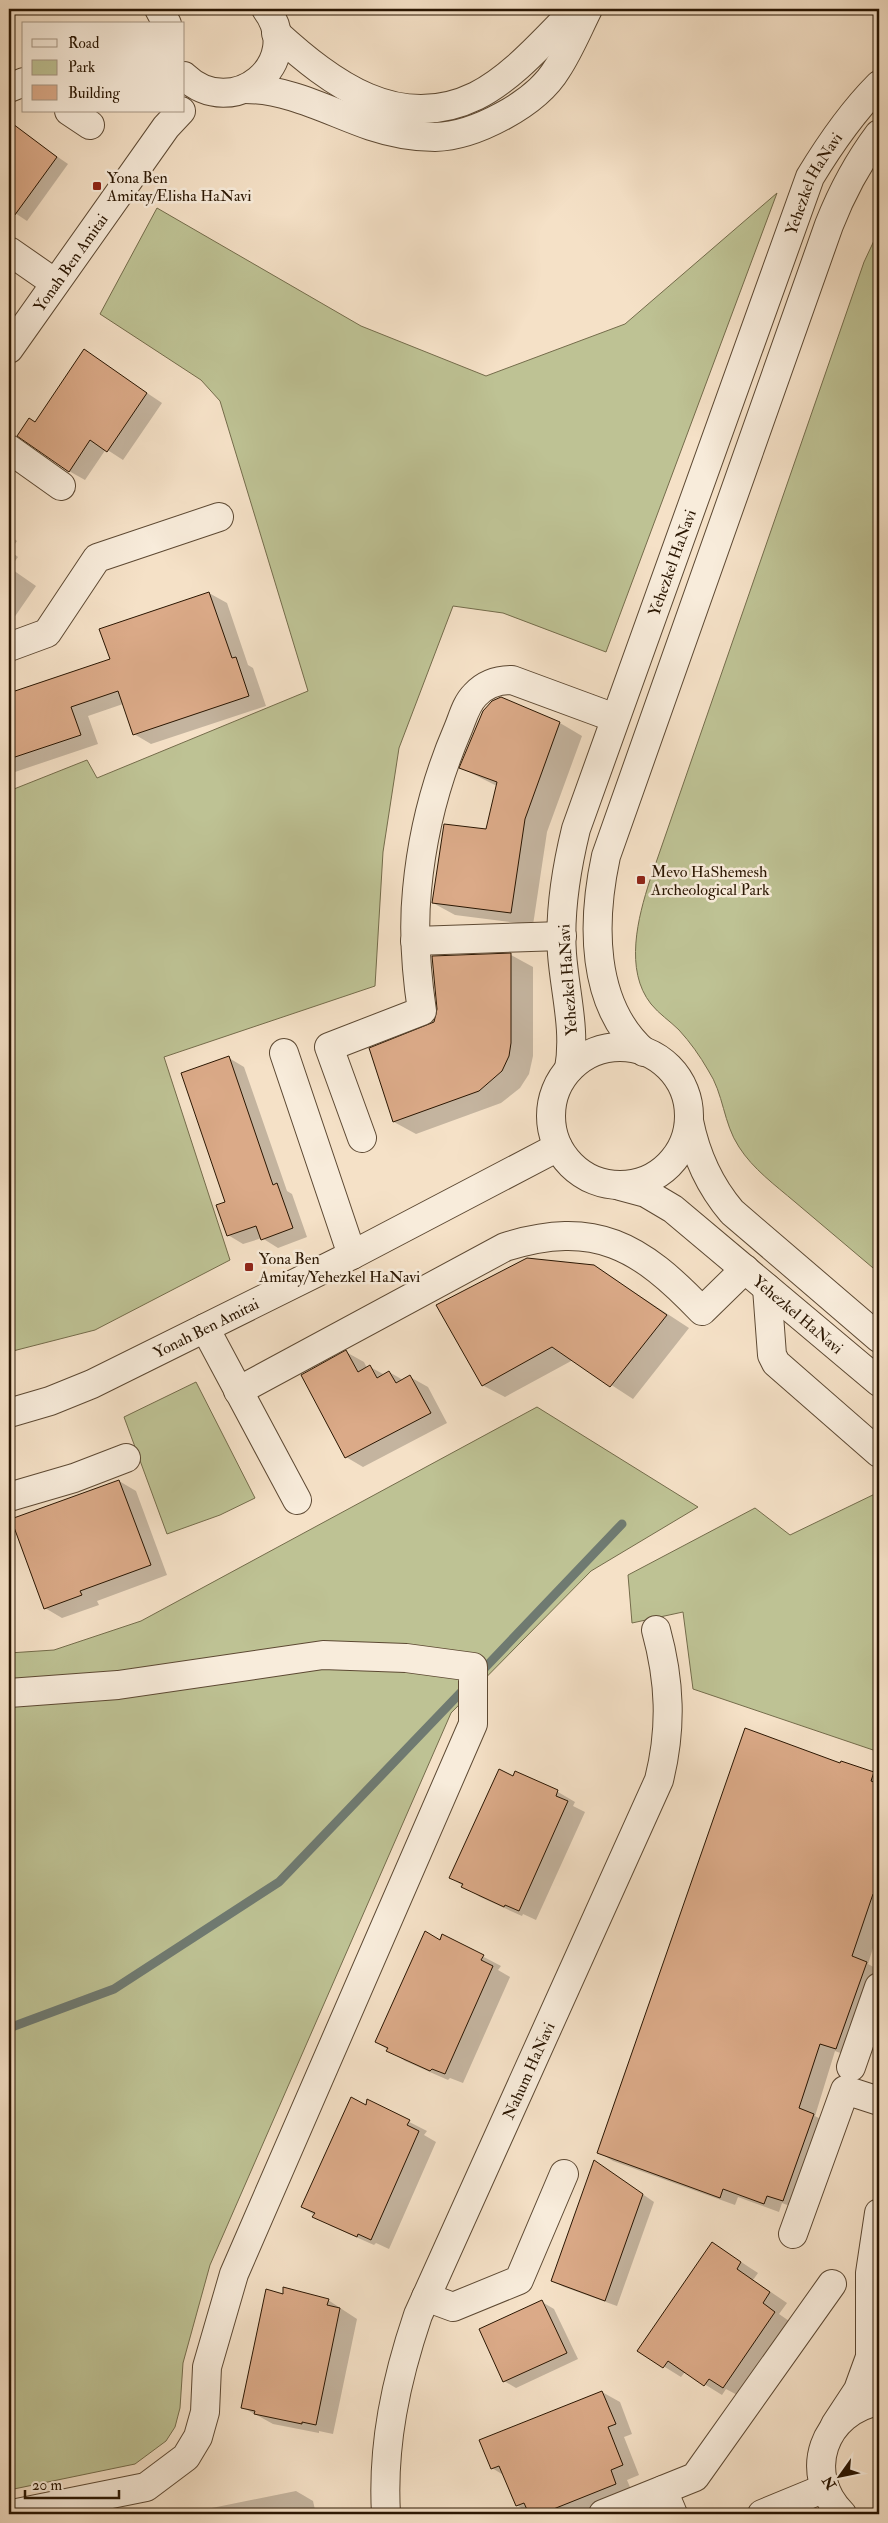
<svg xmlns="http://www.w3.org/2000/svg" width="888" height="2523" font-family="'IM FELL Double Pica',serif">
<rect width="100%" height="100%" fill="#f5e1c7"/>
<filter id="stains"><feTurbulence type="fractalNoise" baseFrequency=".004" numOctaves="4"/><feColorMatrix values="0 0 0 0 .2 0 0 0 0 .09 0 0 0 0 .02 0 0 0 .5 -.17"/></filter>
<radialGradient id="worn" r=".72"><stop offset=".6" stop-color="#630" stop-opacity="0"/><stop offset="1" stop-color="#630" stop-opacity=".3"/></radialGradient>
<g fill="#bec294" stroke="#746c4b">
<path d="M 777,193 L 606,652 L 503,613 L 453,606 L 399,748 L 383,852 L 375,986 L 164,1057 L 230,1260 L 95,1330 L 9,1352 L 9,791 L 87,760 L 97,778 L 308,691 L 220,401 L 201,380 L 100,314 L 157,208 L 361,326 L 486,376 L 625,324 Z"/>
<path d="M 879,230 L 879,1273 C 851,1249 823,1226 795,1202 C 775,1185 753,1169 739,1147 C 723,1123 724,1094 708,1070 C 700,1056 690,1042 679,1030 C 670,1021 659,1014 651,1004 C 624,970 638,917 650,880 L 864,262 Z"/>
<path d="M 196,1382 L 255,1498 L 220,1515 L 167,1534 L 124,1417 Z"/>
<path d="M 537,1407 L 698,1507 L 591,1571 L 451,1713 L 210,2265 L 183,2363 L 180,2408 L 175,2427 L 166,2441 L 135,2464 L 9,2490 L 9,1653 L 54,1650 L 141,1621 Z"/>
<path d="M 879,1492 L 879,1752 L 693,1689 L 683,1612 L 632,1623 L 628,1575 L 755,1508 L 790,1535 Z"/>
</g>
<g fill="#0003">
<path d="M 9,60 L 16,73 L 9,77 Z"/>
<path d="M 23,133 L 68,164 L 27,221 L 9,209 L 9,152 Z"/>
<path d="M 84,351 L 162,403 L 123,460 L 106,449 L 85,480 L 69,471 L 35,423 Z"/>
<path d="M 9,535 L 17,541 L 10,551 L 18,557 L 10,568 L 36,586 L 9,625 Z"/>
<path d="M 209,593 L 227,603 L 248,665 L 253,668 L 266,706 L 151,744 L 134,734 L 123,704 L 88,716 L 98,744 L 9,774 L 9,694 L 111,660 Z"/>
<path d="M 560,723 L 582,736 L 547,832 L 533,925 L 455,915 L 433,903 L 487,831 L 497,786 L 461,768 Z"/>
<path d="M 511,955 L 533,967 L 533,1056 L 529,1074 L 520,1088 L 501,1103 L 416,1134 L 394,1122 L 435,1023 Z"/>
<path d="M 229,1058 L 244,1067 L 287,1191 L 292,1194 L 307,1237 L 278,1248 L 262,1238 L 243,1244 L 228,1235 Z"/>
<path d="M 594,1266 L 689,1328 L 633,1399 L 573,1360 L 505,1397 L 482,1385 Z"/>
<path d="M 346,1352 L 364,1362 L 367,1368 L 370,1367 L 385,1375 L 389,1372 L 403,1380 L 410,1377 L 428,1387 L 447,1423 L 363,1467 L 346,1457 Z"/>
<path d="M 119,1481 L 136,1491 L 167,1575 L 97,1601 L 99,1605 L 62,1618 L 45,1608 Z"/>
<path d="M 842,1762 L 879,1777 L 879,1929 L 868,1964 L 879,1970 L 879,1978 L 851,2057 L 835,2051 L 815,2116 L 828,2123 L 798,2209 L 782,2203 L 779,2212 L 738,2197 L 735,2205 L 613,2161 L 598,2152 Z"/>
<path d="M 516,1773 L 558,1792 L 575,1802 L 573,1806 L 585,1812 L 536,1920 L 523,1914 L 522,1916 L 480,1897 L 451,1878 Z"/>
<path d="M 442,1935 L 501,1966 L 498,1970 L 510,1977 L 463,2083 L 450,2078 L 448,2080 L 405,2061 L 376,2042 Z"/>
<path d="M 368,2101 L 427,2131 L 424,2135 L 436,2142 L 389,2249 L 376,2243 L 374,2245 L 331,2226 L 302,2207 Z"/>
<path d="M 606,2169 L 654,2202 L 617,2306 L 564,2287 L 552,2281 Z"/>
<path d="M 712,2243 L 758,2273 L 753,2280 L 787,2303 L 779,2314 L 792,2323 L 741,2397 L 726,2389 L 722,2395 L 685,2372 L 681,2377 L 639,2351 Z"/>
<path d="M 284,2296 L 328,2300 L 357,2319 L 333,2434 L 319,2431 L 319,2433 L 273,2424 L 242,2407 Z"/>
<path d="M 542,2302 L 554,2309 L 578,2359 L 516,2388 L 504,2381 Z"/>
<path d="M 602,2392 L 620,2402 L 632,2434 L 624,2437 L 639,2475 L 627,2480 L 633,2494 L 582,2514 L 530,2514 L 517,2505 L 505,2476 L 492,2468 Z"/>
<path d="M 296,2491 L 313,2501 L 316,2514 L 202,2514 L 202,2510 Z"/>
</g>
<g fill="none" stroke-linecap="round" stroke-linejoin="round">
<g stroke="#6f7a71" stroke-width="9">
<path d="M 479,1674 L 622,1524"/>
<path d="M 9,2028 L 114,1989 L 279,1882 L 466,1687"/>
</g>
</g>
<g fill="#dbaa88" stroke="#2a1602">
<path d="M 9,121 L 57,157 L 9,223 Z"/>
<path d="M 84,349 L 147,393 L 107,452 L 90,440 L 69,472 L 17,436 L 29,418 L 35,422 Z"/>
<path d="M 209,592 L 232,658 L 236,657 L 249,696 L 133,735 L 118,691 L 71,707 L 81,735 L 9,759 L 9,693 L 110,659 L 99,629 Z"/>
<path d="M 501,697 L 560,722 L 525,819 L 511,913 L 432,903 L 444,824 L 486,829 L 497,782 L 459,768 L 483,711 L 492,701 Z"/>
<path d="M 511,953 L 511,1043 L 509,1056 L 502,1071 L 479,1091 L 393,1122 L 369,1048 L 434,1022 L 437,1009 L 432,956 Z"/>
<path d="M 229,1056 L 273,1185 L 277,1183 L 293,1228 L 261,1240 L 256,1226 L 227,1236 L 216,1205 L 225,1202 L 181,1073 Z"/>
<path d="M 527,1258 L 594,1265 L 667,1315 L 610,1387 L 552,1347 L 482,1386 L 436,1305 Z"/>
<path d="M 346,1350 L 358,1372 L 370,1365 L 377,1378 L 389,1371 L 396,1383 L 410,1375 L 431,1413 L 345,1458 L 301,1375 Z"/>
<path d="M 119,1480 L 151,1565 L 80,1591 L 82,1595 L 44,1609 L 11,1519 Z"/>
<path d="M 745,1728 L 840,1763 L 841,1761 L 874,1772 L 871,1781 L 879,1784 L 879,1896 L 873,1894 L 852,1956 L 867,1962 L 836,2049 L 820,2044 L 799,2108 L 814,2114 L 783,2201 L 767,2196 L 764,2204 L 723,2189 L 720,2198 L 597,2153 Z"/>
<path d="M 499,1769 L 513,1776 L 515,1771 L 558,1790 L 556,1796 L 568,1801 L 519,1911 L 505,1905 L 504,1907 L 461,1887 L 463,1884 L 449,1878 Z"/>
<path d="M 425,1931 L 440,1940 L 442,1934 L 484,1955 L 481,1960 L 493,1966 L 445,2074 L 432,2069 L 430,2071 L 386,2051 L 388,2048 L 375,2042 Z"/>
<path d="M 351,2097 L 366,2105 L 367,2099 L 410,2120 L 407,2125 L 419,2131 L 371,2240 L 358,2234 L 357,2237 L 312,2217 L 315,2213 L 301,2207 Z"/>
<path d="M 594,2160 L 643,2194 L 605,2301 L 551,2281 Z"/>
<path d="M 712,2242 L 741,2262 L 737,2269 L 770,2292 L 763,2303 L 775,2312 L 723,2388 L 709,2379 L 704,2386 L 668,2361 L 663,2368 L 637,2351 Z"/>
<path d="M 283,2287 L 329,2299 L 327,2305 L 340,2308 L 316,2425 L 302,2422 L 302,2424 L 254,2414 L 255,2411 L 241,2408 L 266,2289 L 283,2294 Z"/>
<path d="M 542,2300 L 567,2353 L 503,2382 L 479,2329 Z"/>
<path d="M 602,2391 L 616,2424 L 608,2427 L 623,2465 L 611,2470 L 616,2484 L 541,2514 L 529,2514 L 524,2503 L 516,2506 L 499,2466 L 491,2469 L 479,2440 Z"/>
</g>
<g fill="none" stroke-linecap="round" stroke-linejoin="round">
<defs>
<g id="minor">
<path d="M 159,9 L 167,24"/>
<path d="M 276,33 C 331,83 398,134 476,96 C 514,77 546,38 576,9"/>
<path d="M 184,76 C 233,123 306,62 266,9"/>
<path d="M 9,88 L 24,82"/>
<path d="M 245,89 C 290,89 330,112 371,126 C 392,133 413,137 435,137 C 475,136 536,104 557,69 C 569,51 578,29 588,9"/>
<path d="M 69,111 L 90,125"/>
<path d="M 9,251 L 55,283"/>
<path id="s1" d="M 9,349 L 166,127 L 181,111"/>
<path d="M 9,449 L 61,486"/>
<path d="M 9,647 L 47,633 L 97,558 L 219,517"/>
<path d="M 415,941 L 562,936"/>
<circle cx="620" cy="1116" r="69"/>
<path d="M 644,1052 C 590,1004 592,921 606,856 L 829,225 C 842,192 858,162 879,134"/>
<path d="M 284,1053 L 352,1255"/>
<path id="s2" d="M 569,1069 C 576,1030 565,993 562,954 C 559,912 566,870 576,829 L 810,177 C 830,144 851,113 879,85"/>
<path d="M 689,1121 C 696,1156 709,1185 732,1212 L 879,1338"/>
<path d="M 362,1138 L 329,1047 L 422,1011 C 416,971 413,930 417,890 C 422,835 436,780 458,729 C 463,717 466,704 475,695 C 485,684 497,680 512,680 L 615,718"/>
<path id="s3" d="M 620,1186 L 646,1193 L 673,1209 L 879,1382"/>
<path d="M 767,1288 L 772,1355 L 776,1363 L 879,1453"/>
<path d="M 205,1328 L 297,1500"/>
<path d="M 238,1391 L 505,1247 C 595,1219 640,1246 702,1311 L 745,1269"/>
<path id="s4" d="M 9,1413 L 50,1401 L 92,1384 L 352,1255 L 558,1147"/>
<path d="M 9,1497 L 74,1478 L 126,1458"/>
<path d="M 9,1693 L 118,1685 L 323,1655 L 406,1658 L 473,1667 L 473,1724 L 234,2274 L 207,2367 L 205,2412 L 198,2437 L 186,2457 L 146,2487 L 12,2514"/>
<path d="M 851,2067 L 879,1987"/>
<path d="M 793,2234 L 845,2090 L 879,2101"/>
<path d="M 426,2297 L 453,2307 L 519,2280 L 564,2174"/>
<path d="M 835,2425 L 858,2390 L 870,2357 L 870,2273 L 879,2213"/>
<path d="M 663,2490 L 673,2514"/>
<path id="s5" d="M 386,2514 C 382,2445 396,2380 418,2315 L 659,1780 C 672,1728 670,1681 656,1630"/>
<path d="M 603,2514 L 695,2477 L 832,2284"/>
<path d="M 762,2514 L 825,2488"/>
<path d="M 842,2514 C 801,2473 824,2411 879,2401"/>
</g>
</defs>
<use href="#minor" stroke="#5d4933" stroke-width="30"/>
<use href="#minor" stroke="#f8ecdb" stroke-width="28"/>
</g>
<g fill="#8f2418" stroke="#f8ecdb" stroke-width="2">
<rect x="92" y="181" width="10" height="10" rx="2.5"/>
<rect x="636" y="875" width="10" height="10" rx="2.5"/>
<rect x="244" y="1262" width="10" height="10" rx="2.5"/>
</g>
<g text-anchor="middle" stroke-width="5" stroke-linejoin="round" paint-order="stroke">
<g font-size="16" fill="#2a1602" stroke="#f8ecdb" text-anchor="start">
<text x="107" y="183">Yona Ben<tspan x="107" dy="18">Amitay/Elisha HaNavi</tspan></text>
<text x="651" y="877">Mevo HaShemesh<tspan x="651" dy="18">Archeological Park</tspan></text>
<text x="259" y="1264">Yona Ben<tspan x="259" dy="18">Amitay/Yehezkel HaNavi</tspan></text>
</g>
<g font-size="16" fill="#2a1602" stroke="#f8ecdb">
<text dy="6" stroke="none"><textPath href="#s2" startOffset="930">Yehezkel HaNavi</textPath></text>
<text dy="6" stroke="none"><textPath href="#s1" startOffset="106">Yonah Ben Amitai</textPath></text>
<text dy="6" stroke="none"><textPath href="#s2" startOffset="525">Yehezkel HaNavi</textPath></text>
<text transform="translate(567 980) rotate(-94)" y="6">Yehezkel HaNavi</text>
<text dy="6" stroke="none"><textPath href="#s3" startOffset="222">Yehezkel HaNavi</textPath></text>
<text dy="6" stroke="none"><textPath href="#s4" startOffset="215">Yonah Ben Amitai</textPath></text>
<text dy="6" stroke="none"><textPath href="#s5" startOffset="471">Nahum HaNavi</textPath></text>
</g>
</g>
<rect width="888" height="2523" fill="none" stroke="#f5e1c7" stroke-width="30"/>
<rect x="10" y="10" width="868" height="2503" fill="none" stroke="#2a1602" stroke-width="2.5"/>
<rect x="15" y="15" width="858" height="2493" fill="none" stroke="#2a1602"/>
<rect x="22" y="22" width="162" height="90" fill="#f8ecdb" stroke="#a69684"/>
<rect x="32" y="39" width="25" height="8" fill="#f8ecdb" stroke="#a69684"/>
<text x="68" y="48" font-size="15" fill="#2a1602">Road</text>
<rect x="32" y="60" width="25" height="15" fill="#bec294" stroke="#a69684"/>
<text x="68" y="72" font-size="15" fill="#2a1602">Park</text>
<rect x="32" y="85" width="25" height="15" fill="#dbaa88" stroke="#a69684"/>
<text x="68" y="98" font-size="15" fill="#2a1602">Building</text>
<g transform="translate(840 2476) rotate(237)" stroke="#f8ecdb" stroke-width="4" paint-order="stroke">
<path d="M0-4L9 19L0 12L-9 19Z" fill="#2a1602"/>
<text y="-8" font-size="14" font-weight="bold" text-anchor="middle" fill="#2a1602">N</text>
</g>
<path d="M25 2490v8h94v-8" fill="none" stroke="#2a1602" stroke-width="2.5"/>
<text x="32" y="2490" font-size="15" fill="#2a1602" stroke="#f8ecdb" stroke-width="4" paint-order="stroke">20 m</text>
<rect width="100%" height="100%" filter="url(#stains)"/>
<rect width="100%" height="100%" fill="url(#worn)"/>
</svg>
